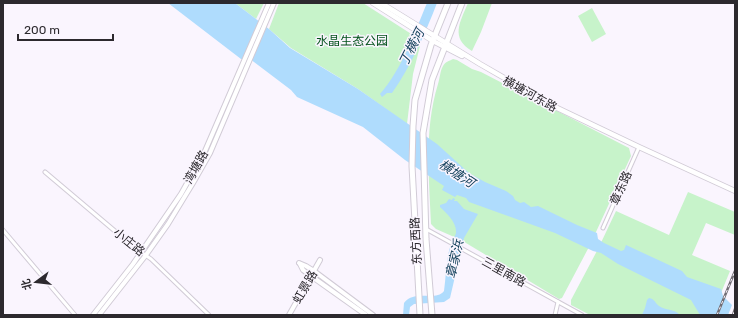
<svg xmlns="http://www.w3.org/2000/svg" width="738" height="318" font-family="Rubik,'Noto Sans SC',sans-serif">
<rect width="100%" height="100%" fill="#faf5fe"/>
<g fill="#c7f3ca">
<path d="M 235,3 L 264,3 L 256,19 Z"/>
<path d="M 279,3 L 363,3 L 416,37 L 420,46 L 413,74 L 407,124 L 358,89 L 291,48 L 269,29 Z"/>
<path d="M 468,3 L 492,3 L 481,32 L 472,51 C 450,38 460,22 468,3 Z"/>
<path d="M 592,8 L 606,34 L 592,42 L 578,16 Z"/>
<path d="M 453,59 L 457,60 L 472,69 L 481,72 L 629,148 L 631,156 L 590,245 L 562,298 L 559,299 L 461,240 L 436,229 L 431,224 C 429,178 424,129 438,84 C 440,78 440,71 443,66 C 445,62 449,61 453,59 Z"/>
<path d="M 688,192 L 735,212 L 735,235 L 706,223 L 692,255 L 730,271 L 712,315 L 590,315 L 571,305 L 571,300 L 598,249 L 616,211 L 669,235 Z"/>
</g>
<g fill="#afdcfd">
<path d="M 168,3 L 235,3 L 269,29 L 290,48 L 358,89 L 437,144 L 469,173 L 485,182 L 506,191 L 513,196 L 515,200 L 520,203 L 524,202 L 531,207 L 538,206 L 577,225 L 597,233 L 598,239 L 604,243 L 621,251 L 624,250 L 626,245 L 682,271 L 687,277 L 721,289 L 723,296 L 732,305 L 728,315 L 700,315 L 691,300 L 618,264 L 601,253 L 593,251 L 555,233 L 469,202 L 466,198 L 457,195 L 455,197 L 442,190 L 444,186 L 405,160 L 363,127 L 297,97 L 291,90 L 250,59 L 241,59 Z"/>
<path d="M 427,3 L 437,3 C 425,34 411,66 392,93 L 387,93 L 382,97 L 380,94 C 402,69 414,34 427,3 Z"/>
<path d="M 453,198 L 455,199 L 454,201 L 457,201 L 464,209 L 478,214 L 464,238 L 450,298 L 444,302 L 414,304 L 410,307 L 409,315 L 403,315 L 404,303 C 415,289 436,302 444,291 C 446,276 446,262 450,247 C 451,243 455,237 456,233 C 457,222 446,213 440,207 L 440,205 L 446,203 L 449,199 L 452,200 Z"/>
<path d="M 649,298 C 655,299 655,303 659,306 C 666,311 673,308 680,315 L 642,315 L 645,308 L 647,300 Z"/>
</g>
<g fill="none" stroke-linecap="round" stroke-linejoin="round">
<defs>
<g id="minor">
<path d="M 45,172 L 135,248 L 151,259 L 209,315"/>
<path d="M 603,228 L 639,147"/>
<path d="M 426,229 L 582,315"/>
<path d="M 3,230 L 75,315"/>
<path d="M 555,315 L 558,302"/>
</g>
<g id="tertiary">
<path d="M 299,263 L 306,266 L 314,271 L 373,315"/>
<path d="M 300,264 L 303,270 L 311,276 L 366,315"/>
<path d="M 93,315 L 133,264 L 181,194 L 205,151 L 269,3"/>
<path d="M 99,315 L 146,255 L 168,224 L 193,183 L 210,153 L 274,3"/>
<path d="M 289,315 L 320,260"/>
</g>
<g id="secondary">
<path d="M 373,3 L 433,41 L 462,56"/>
<path d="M 381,3 L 480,64 L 553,106 L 639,147 L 735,191"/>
</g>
<g id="primary">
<path d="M 420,315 L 412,166 L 413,126 L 415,100 L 431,45 L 448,3"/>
<path d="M 432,315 L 426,239 L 423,133 L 432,80 L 462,3"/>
</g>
</defs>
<use href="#minor" stroke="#d1cbd6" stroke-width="5"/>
<use href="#tertiary" stroke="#d1cbd6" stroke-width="6"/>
<use href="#secondary" stroke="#d1cbd6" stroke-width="6"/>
<use href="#primary" stroke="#d1cbd6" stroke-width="7"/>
<use href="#minor" stroke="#fff" stroke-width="3"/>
<use href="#tertiary" stroke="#fff" stroke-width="4"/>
<use href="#secondary" stroke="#fff" stroke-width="4.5"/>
<use href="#primary" stroke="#fff" stroke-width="5"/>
<defs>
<g id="rail">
<path d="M 717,315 L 735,271"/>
<path d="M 733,315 L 735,309"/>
</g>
</defs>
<use href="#rail" stroke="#716d74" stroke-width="2.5"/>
<use href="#rail" stroke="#faf5fe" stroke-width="1" stroke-dasharray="3" stroke-linecap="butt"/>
</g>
<g text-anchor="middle" stroke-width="3" stroke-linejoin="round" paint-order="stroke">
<g font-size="12" fill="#005119" stroke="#faf5fe">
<text x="352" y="45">水晶生态公园</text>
</g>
<g font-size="12" fill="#2c292e" stroke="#faf5fe">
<text transform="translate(530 94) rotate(29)" y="4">横塘河东路</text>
<text transform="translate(196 167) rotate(-61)" y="4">湾塘路</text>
<text transform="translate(621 188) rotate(-66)" y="4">章东路</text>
<text transform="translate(416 241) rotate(-93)" y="4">东方西路</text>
<text transform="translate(129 242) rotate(39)" y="4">小庄路</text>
<text transform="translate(504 272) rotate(29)" y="4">三里南路</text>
<text transform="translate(305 287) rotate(-60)" y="4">虹景路</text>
</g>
<g font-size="13" font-style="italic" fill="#15425d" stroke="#faf5fe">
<text transform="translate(411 47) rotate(-63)" y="5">丁横河</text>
<text transform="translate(457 173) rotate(33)" y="5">横塘河</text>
<text transform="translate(454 259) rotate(-77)" y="5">章家浜</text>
</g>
</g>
<rect width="738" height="318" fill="none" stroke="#2c292e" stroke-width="8"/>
<g transform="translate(36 282) rotate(255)" stroke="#faf5fe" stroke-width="3" paint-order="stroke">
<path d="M0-3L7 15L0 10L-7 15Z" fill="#2c292e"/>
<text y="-6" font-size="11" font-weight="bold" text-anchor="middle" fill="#2c292e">北</text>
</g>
<path d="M18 34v6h95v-6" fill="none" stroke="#2c292e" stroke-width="2"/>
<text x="24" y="34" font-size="12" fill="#2c292e" stroke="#faf5fe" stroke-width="3" paint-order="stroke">200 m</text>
</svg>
